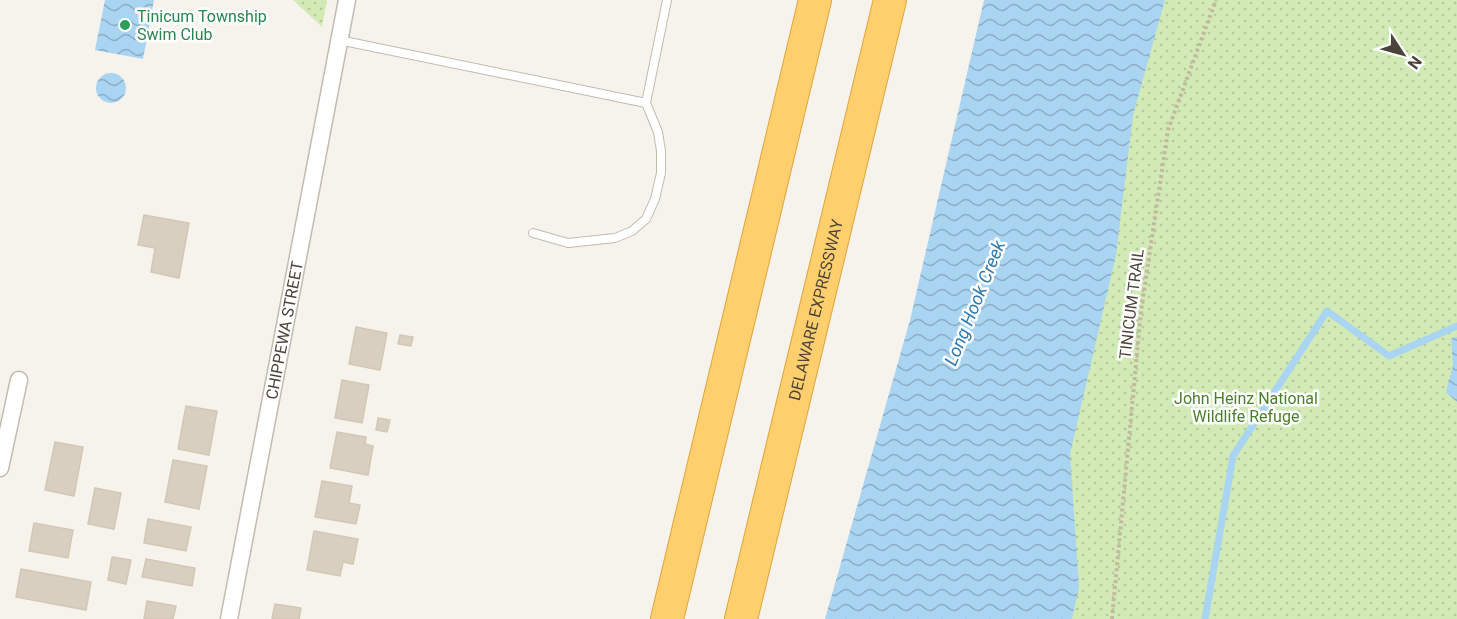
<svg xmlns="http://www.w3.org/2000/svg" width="1457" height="619" font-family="Roboto,sans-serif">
<defs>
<pattern id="park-dots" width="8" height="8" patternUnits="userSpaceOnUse" patternTransform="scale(1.5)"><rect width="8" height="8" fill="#d2eab5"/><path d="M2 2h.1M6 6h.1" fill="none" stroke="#b6ca9c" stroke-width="1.8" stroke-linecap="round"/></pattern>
<pattern id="water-waves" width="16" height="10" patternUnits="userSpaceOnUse" patternTransform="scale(1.5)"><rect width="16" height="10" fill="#a9d4f2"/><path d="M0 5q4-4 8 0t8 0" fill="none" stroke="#8caec5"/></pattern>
</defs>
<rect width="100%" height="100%" fill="#f6f3ec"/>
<g fill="url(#park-dots)">
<path d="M 293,0 L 327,0 L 322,27 Z"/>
<path d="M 1144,0 L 1457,0 L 1457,619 L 964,619 Z"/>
</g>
<g fill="url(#water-waves)">
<path d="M 105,0 L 154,0 L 143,59 L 95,50 Z"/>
<path d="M 984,0 L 1165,0 L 1133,115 L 1116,255 L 1070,454 L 1079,587 L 1072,619 L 825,619 L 910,320 Z"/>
<circle cx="111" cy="88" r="15"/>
<path d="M 1457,337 L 1457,402 L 1446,392 L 1453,365 L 1451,338 Z"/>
</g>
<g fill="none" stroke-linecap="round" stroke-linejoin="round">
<path stroke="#a9d4f2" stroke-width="7" d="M 1205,619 L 1233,456 L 1327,311 L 1389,356 L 1457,326"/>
</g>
<g fill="#d8cfc1" stroke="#d3c7b4" stroke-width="1.5">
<path d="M 144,215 L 189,223 L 179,278 L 151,272 L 155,248 L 138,245 Z"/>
<path d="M 356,327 L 387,333 L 380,370 L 349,364 Z"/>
<path d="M 400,335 L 413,337 L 411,346 L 398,344 Z"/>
<path d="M 342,380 L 369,385 L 362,423 L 335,418 Z"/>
<path d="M 186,406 L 217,411 L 209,455 L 178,449 Z"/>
<path d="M 378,418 L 390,420 L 387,432 L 376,430 Z"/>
<path d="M 337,432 L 366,437 L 365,444 L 373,446 L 368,475 L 330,468 Z"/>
<path d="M 55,442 L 83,447 L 74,496 L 45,490 Z"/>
<path d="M 173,460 L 207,466 L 199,509 L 165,502 Z"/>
<path d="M 322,481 L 352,486 L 349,503 L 360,505 L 356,524 L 315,517 Z"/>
<path d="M 95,488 L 121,493 L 114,529 L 88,524 Z"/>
<path d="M 148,519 L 191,527 L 186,551 L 144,543 Z"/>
<path d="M 34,523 L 73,530 L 68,558 L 29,551 Z"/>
<path d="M 314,531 L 358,539 L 353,564 L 343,562 L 340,576 L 307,570 Z"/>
<path d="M 112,557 L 131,560 L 126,584 L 108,580 Z"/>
<path d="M 146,559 L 195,568 L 192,586 L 142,577 Z"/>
<path d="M 21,569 L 91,582 L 86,610 L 16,597 Z"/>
<path d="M 147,601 L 176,606 L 173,619 L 144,619 Z"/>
<path d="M 275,604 L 301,608 L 299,619 L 272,619 Z"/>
</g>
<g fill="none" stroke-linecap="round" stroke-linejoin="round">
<defs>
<g id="service">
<path d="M 339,40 L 646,103"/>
<path d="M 533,233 L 568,243 L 615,238 L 632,231 L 646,219 L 655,199 L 661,173 L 661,151 L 658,132 L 646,103 L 667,0"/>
</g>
<g id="minor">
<path d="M 0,468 L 19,380"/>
<path id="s1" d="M 229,619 L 347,0"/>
</g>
<g id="motorway">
<path d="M 667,619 L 815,0"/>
<path id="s2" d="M 741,619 L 890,0"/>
</g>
</defs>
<use href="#service" stroke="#c2bbae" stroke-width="10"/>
<use href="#minor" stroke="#c2bbae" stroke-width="19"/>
<use href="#motorway" stroke="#e0a43c" stroke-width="34"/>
<path stroke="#c4b79f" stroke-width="4" stroke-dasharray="3 3" stroke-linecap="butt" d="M 1112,619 L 1141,311 L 1168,130 L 1216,0"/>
<use href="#service" stroke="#fff" stroke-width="8"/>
<use href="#minor" stroke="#fff" stroke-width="16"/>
<use href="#motorway" stroke="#ffcf6e" stroke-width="32"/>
</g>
<circle fill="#2e9e5b" stroke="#fff" stroke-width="2" cx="125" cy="25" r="6"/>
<g text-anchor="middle" stroke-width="5" stroke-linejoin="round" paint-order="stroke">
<g font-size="16" fill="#27864d" stroke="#fff" text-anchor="start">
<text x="137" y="22">Tinicum Township<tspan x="137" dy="18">Swim Club</tspan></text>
</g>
<g font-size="16" fill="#4b4439" stroke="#fff">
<text transform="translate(1131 304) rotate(-83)" y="6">TINICUM TRAIL</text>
<text dy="6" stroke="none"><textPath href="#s2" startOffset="318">DELAWARE EXPRESSWAY</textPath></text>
<text dy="6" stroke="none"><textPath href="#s1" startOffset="294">CHIPPEWA STREET</textPath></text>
</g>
<g font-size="16" fill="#4a7f2a" stroke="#fff">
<text x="1246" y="404">John Heinz National<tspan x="1246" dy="18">Wildlife Refuge</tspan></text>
</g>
<g font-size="18" font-style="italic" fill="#2e7ab2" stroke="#fff">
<text transform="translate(975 303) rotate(-68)" y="6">Long Hook Creek</text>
</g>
</g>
<g transform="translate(1403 54) rotate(126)" stroke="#ffffff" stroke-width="4.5" paint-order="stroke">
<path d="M0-4.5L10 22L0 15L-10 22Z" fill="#4b4439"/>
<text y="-9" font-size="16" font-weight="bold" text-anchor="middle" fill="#4b4439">N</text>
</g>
</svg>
